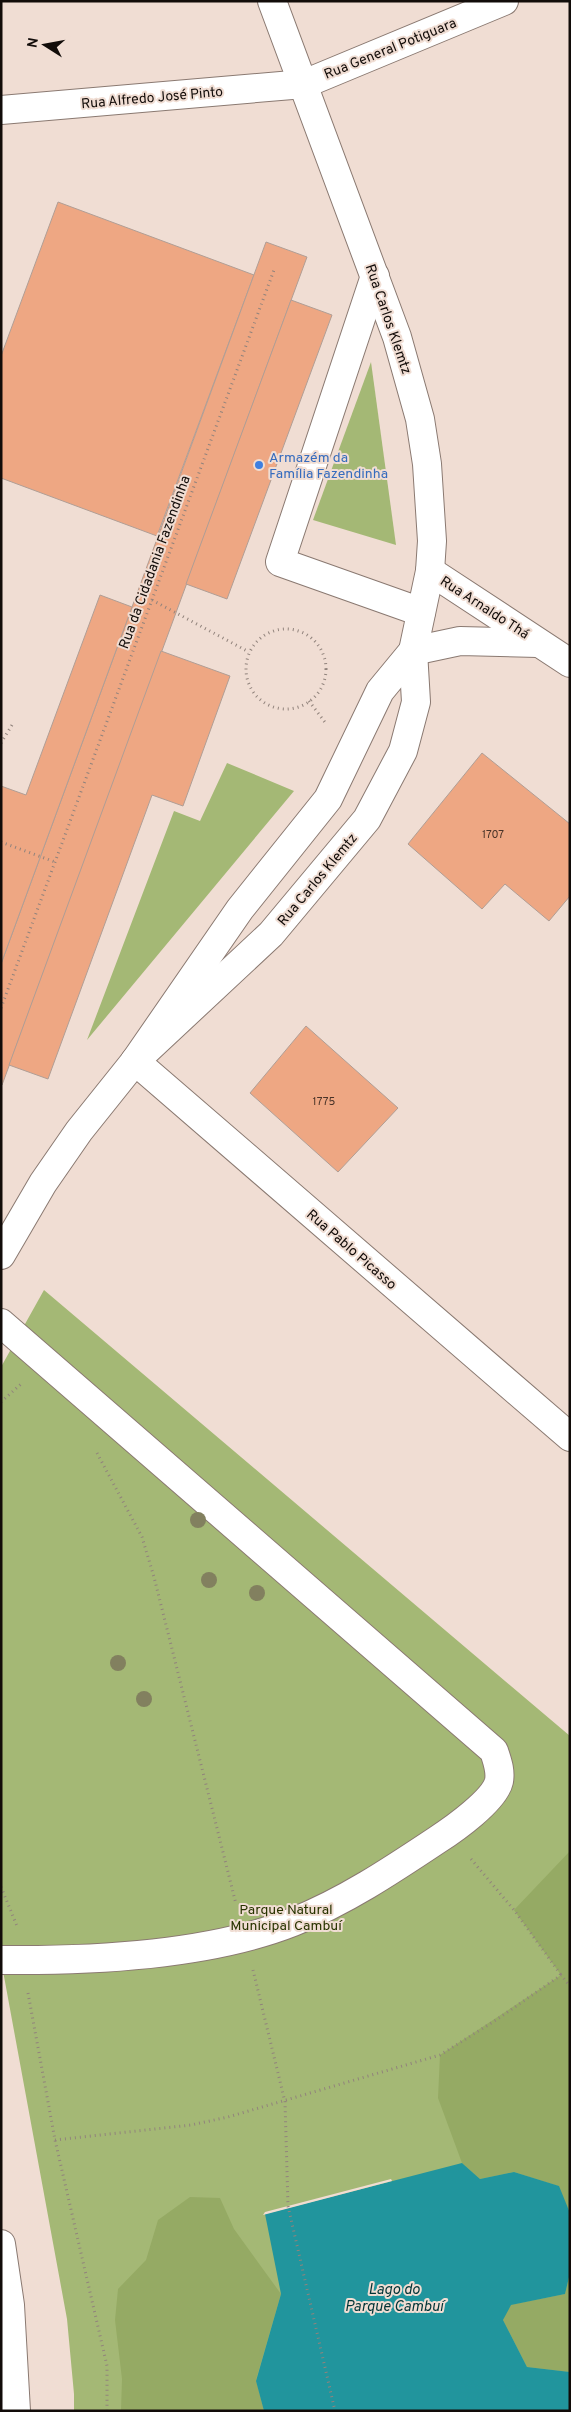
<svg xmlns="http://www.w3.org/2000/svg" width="571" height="2412" font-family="Overpass,sans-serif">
<rect width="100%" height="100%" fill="#f0ddd3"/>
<g fill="#a4b875">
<path d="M 371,362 L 396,545 L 313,520 Z"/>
<path d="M 227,763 L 294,791 L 87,1040 L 174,811 L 200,821 Z"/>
<path d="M 44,1290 L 570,1736 L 570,2411 L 74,2411 L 74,2394 L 67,2319 L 1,1960 L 1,1367 Z"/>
</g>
<g fill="#95aa64">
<path d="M 570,1851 L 570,2213 L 558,2186 L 514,2172 L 480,2179 L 462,2163 L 438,2098 L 440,2055 L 561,1975 L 514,1910 Z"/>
<path d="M 190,2197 L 220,2198 L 234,2229 L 281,2294 L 256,2380 L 264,2411 L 121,2411 L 122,2379 L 115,2320 L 118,2289 L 146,2260 L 158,2220 Z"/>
<path d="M 570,2273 L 570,2372 L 527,2367 L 503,2320 L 510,2305 L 565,2294 Z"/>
</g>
<path fill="#21959d" d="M 462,2163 L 480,2179 L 514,2172 L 559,2186 L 570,2213 L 570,2273 L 565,2294 L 511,2305 L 503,2320 L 527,2367 L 570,2372 L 570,2411 L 264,2411 L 256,2381 L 281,2294 L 265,2214 Z"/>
<path fill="#f0ddd3" d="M 391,2179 L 392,2181 L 263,2215 L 265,2212 Z"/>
<g fill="#eea783" stroke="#b09e95">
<path d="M 58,202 L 254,275 L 157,536 L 1,478 L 1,356 Z"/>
<path d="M 266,242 L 307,257 L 2,1085 L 1,964 Z"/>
<path d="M 291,300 L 332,315 L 227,599 L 186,584 Z"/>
<path d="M 100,595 L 132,607 L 1,964 L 1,786 L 26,795 Z"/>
<path d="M 161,651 L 230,676 L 183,806 L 152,795 L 48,1079 L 9,1065 Z"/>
<path d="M 482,753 L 570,824 L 570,896 L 549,921 L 505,884 L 482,909 L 408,844 Z"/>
<path d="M 306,1026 L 398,1108 L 338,1172 L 250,1093 Z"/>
</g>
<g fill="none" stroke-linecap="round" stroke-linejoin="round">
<defs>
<g id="minor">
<path d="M 375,276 L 280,562 L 421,612"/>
<path d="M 1,1323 L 494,1751 C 497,1761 501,1770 499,1781 C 495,1800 454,1829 437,1840 C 392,1870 344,1902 293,1922 C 207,1956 92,1961 1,1960"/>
</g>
<g id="tertiary">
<path d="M 1,110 L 304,84"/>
<path d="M 135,1061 L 570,1437"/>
</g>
<g id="secondary">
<path d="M 304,84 L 504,1"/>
<path d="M 430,571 L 570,663"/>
<path d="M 413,651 L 460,641 L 538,643"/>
<path d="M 135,1061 L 271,934 L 367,819 L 403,751 L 416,702 L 413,651 L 430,571 L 432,541 L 427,464 L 420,419 L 397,337 L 272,1"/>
<path d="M 1,1255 L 43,1183 L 79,1131 L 135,1061 L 240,909 L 328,799 L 380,691 L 413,651"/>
<path d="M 1,2244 L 10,2305 L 16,2411"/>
</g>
</defs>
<use href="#minor" stroke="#8a7971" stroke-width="30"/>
<use href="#tertiary" stroke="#8a7971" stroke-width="30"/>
<use href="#secondary" stroke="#8a7971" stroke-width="30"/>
<g stroke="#91837c" stroke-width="3" stroke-dasharray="1 4" stroke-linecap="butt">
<path d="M 152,600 L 249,652"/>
<circle cx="286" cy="669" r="40"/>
<path d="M 309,701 L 327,725"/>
<path d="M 1,743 L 12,725"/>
<path d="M 1,842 L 55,862"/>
<path d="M 1,1008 L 274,270"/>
<path d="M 1,1402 L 21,1384"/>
<path d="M 97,1453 L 142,1537 L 154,1577 L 236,1904"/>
<path d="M 471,1859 L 514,1910 L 561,1975"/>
<path d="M 1,1887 L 17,1926"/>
<path d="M 253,1970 L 285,2102 L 288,2206 L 335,2411"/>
<path d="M 28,1993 L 55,2140 L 107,2366 L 107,2411"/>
<path d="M 55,2140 L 191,2125 L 228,2117 L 440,2055 L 496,2020 L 561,1975 L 570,1986"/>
</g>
<use href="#minor" stroke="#fff" stroke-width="28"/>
<use href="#tertiary" stroke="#fff" stroke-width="28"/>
<use href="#secondary" stroke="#fff" stroke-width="28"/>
</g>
<g fill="#82805f">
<circle cx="198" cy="1520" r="8"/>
<circle cx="209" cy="1580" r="8"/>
<circle cx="257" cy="1593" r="8"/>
<circle cx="118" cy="1663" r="8"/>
<circle cx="144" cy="1699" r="8"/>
</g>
<circle fill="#3f7fe0" stroke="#f0ddd3" stroke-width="2" cx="259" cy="465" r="5"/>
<g text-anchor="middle" stroke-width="4" stroke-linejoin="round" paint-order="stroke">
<g font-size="11" fill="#493328">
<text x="493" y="838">1707</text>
<text x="324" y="1105">1775</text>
</g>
<g font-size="14" fill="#120c09" stroke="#f0ddd3">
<text transform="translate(390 48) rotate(-22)" y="5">Rua General Potiguara</text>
<text transform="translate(152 97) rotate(-5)" y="5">Rua Alfredo José Pinto</text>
<text transform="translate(389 319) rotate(71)" y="5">Rua Carlos Klemtz</text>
<text transform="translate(154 562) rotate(-70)" y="5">Rua da Cidadania Fazendinha</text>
<text transform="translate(485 607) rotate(33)" y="5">Rua Arnaldo Thá</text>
<text transform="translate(317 879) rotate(-50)" y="5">Rua Carlos Klemtz</text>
<text transform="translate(352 1249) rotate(41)" y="5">Rua Pablo Picasso</text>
</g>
<g font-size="14" fill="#366cbe" stroke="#f0ddd3" text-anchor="start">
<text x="269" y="462">Armazém da<tspan x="269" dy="16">Família Fazendinha</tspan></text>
</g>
<g font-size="14" fill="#283400" stroke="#f0ddd3">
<text x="286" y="1914">Parque Natural<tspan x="286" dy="16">Municipal Cambuí</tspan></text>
</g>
<g font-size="15" font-style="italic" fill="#003437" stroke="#f0ddd3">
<text x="394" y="2294">Lago do<tspan x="394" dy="17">Parque Cambuí</tspan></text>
</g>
</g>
<rect width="571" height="2412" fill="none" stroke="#120c09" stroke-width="5"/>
<g transform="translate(45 45) rotate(281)" stroke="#f0ddd3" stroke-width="4" paint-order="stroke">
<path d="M0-4L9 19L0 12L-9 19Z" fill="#120c09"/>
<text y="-8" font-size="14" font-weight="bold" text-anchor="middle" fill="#120c09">N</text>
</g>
</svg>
